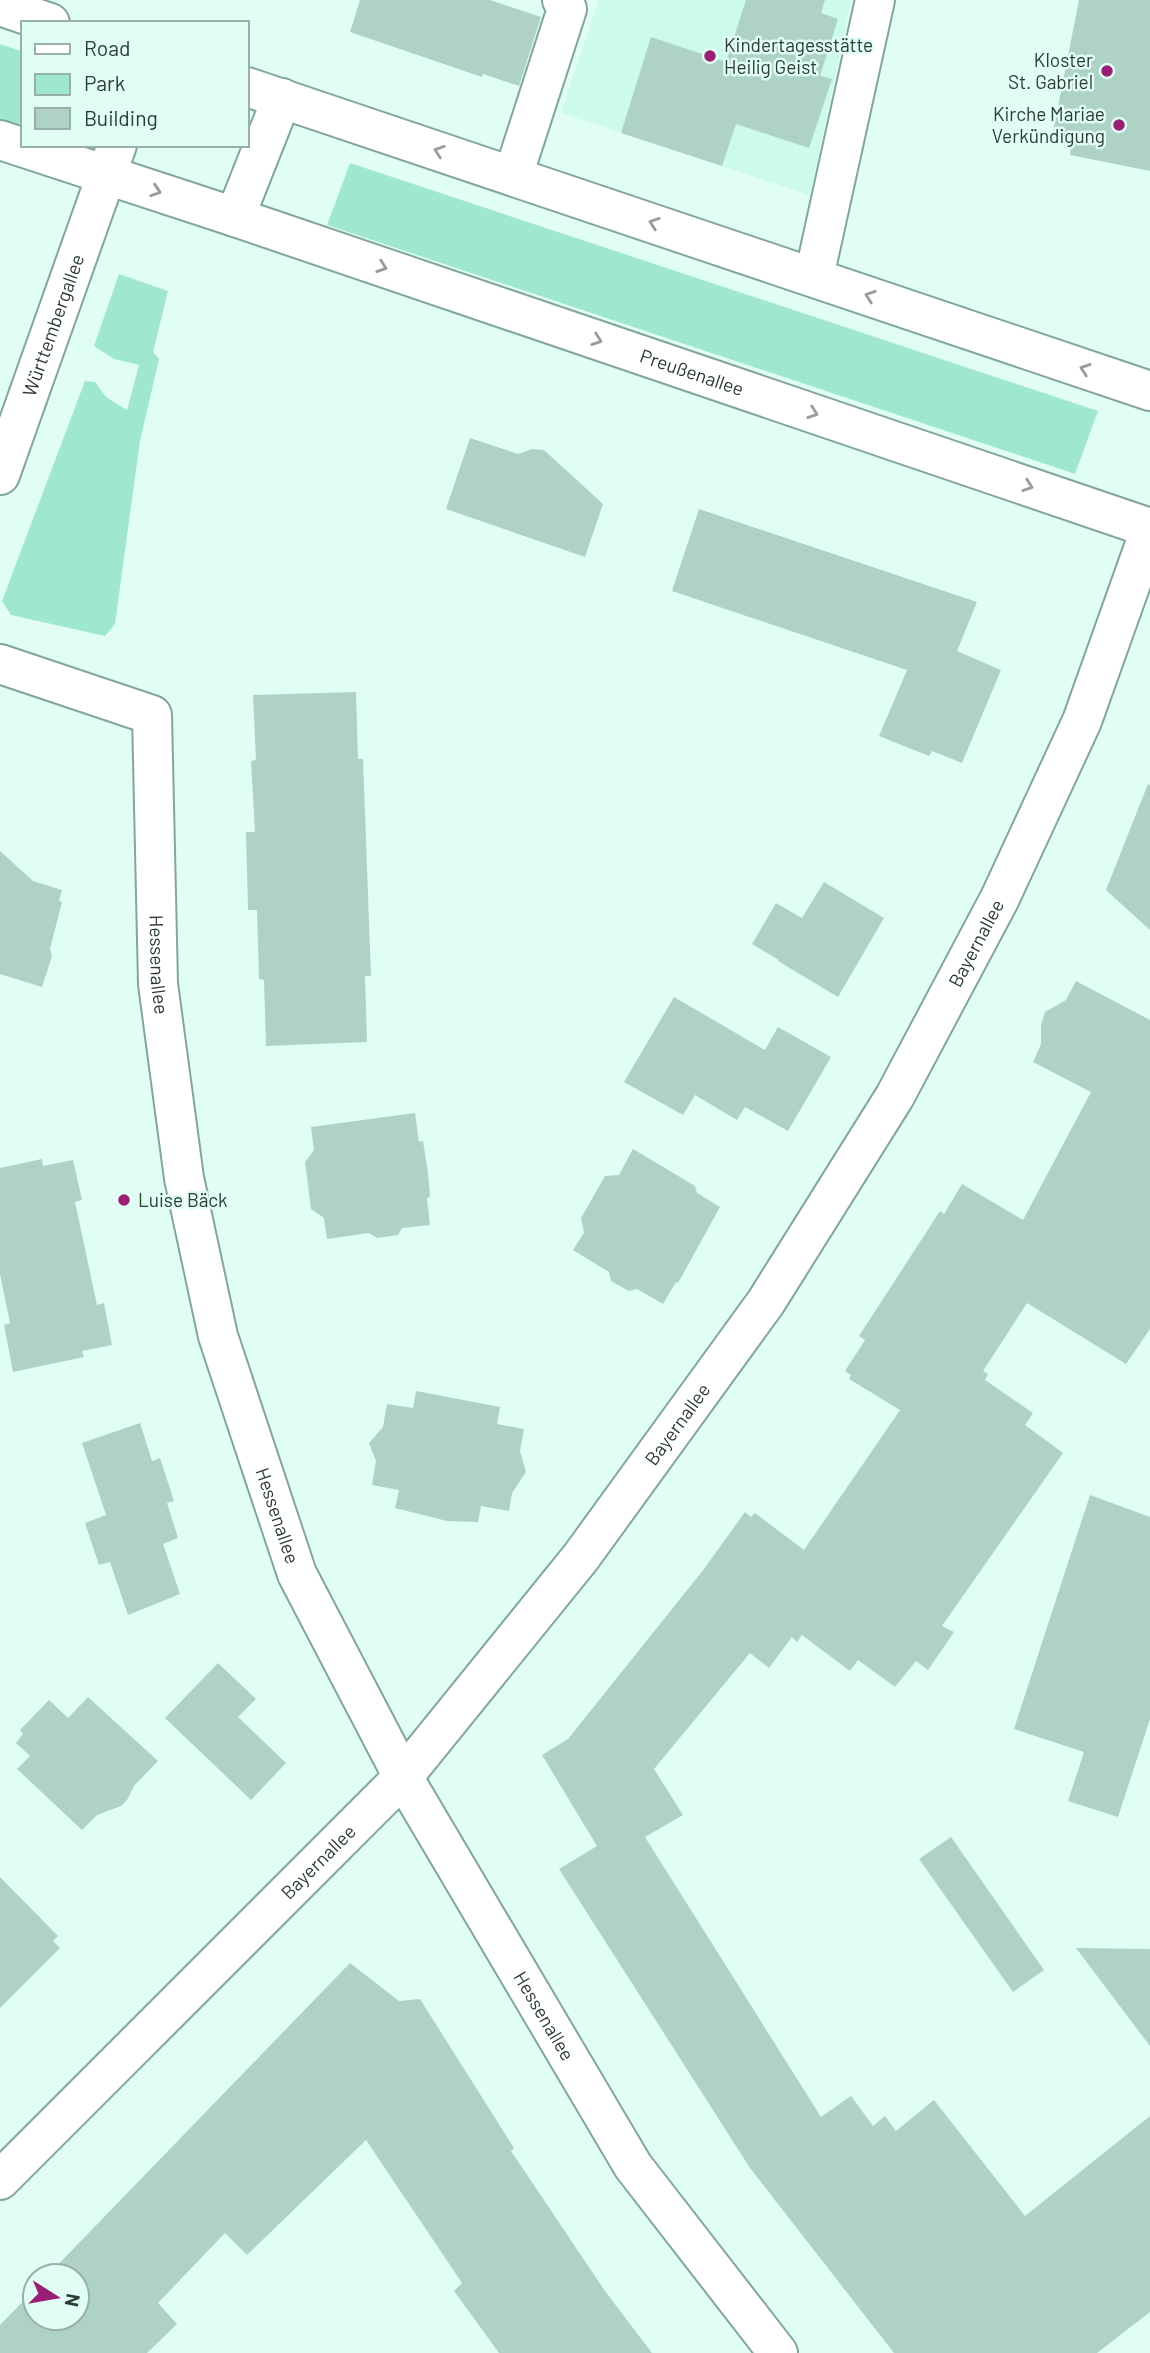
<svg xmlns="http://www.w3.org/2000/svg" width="1150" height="2353" font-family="Barlow,sans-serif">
<rect width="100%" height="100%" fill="#e1fef4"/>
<path fill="#ccfaeb" d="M 599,0 L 851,0 L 810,195 L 561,113 Z"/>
<g fill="#a0e7d1">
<path d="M 0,44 L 23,52 L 23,126 L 0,119 Z"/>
<path d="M 350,163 L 1098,411 L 1075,474 L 327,225 Z"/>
<path d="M 119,274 L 168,291 L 153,352 L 159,359 L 140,441 L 115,624 L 105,636 L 11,615 L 2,601 L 85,381 L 95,382 L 106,397 L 127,410 L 139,365 L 114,359 L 94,346 Z"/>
</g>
<g fill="#aed2c6">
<path d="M 360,0 L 490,0 L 541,17 L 519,86 L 483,74 L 482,77 L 350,32 Z"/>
<path d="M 746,0 L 825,0 L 821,13 L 838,19 L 820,76 L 832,79 L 809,148 L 736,124 L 722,166 L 621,133 L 651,37 L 726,62 Z"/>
<path d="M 1079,0 L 1150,0 L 1150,171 L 1070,155 L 1071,146 L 1051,142 Z"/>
<path d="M 470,438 L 518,454 L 532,449 L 544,450 L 603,504 L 585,557 L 446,509 Z"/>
<path d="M 699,509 L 977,602 L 957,651 L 1001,670 L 962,763 L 932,751 L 929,756 L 879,736 L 907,670 L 672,591 Z"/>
<path d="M 356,692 L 358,759 L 363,759 L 371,976 L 365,976 L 367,1042 L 266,1046 L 264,980 L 259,979 L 257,910 L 248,910 L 246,832 L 255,832 L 251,761 L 256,760 L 253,695 Z"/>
<path d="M 1148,784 L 1150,785 L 1150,930 L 1106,890 Z"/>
<path d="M 0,851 L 33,881 L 62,890 L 59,901 L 62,902 L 50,949 L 52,956 L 42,987 L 0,974 Z"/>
<path d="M 824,882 L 884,918 L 838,997 L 778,961 L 779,960 L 752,944 L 776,903 L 802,918 Z"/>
<path d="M 1076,981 L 1150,1020 L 1150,1329 L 1126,1364 L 1027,1303 L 983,1371 L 988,1374 L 985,1380 L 1033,1413 L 1025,1425 L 1063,1453 L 942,1626 L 954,1632 L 928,1670 L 916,1661 L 895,1687 L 858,1660 L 850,1671 L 802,1635 L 797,1642 L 792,1637 L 769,1668 L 750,1653 L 654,1769 L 683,1815 L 645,1837 L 821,2117 L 851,2096 L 873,2126 L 885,2116 L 896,2131 L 934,2100 L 1025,2216 L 1150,2116 L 1150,2312 L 1097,2353 L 894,2353 L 750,2168 L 559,1869 L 597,1846 L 542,1755 L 568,1739 L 704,1569 L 745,1512 L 751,1517 L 755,1513 L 804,1550 L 900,1410 L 849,1379 L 851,1375 L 845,1371 L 865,1340 L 859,1336 L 940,1211 L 944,1214 L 962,1184 L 1023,1220 L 1091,1092 L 1033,1062 L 1041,1044 L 1041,1025 L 1045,1012 L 1066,1000 Z"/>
<path d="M 674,997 L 765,1050 L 778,1027 L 831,1057 L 788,1131 L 745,1107 L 737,1120 L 695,1095 L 683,1115 L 624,1082 Z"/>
<path d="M 415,1113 L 419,1142 L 423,1141 L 428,1173 L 430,1197 L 427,1198 L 430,1225 L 402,1228 L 398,1235 L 377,1238 L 369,1233 L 327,1239 L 324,1218 L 311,1209 L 305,1162 L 314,1150 L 311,1127 Z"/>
<path d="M 633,1149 L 695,1186 L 697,1193 L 720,1207 L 678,1283 L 676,1282 L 663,1304 L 637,1289 L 629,1291 L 611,1281 L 609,1272 L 573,1250 L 584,1233 L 581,1218 L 605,1176 L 619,1175 Z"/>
<path d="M 42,1159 L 43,1166 L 73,1160 L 82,1200 L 75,1202 L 97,1305 L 104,1303 L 112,1345 L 82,1351 L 84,1357 L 13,1372 L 4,1325 L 10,1323 L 0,1274 L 0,1168 Z"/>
<path d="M 416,1391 L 500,1407 L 497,1424 L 524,1429 L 520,1451 L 526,1472 L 512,1493 L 509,1511 L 481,1506 L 478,1522 L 447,1521 L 395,1508 L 399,1490 L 372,1485 L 376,1461 L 369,1443 L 383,1427 L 387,1404 L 413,1408 Z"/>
<path d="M 140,1423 L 152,1461 L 160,1458 L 174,1501 L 167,1503 L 178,1538 L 163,1544 L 180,1594 L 128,1615 L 110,1562 L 99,1565 L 85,1523 L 106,1515 L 82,1443 Z"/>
<path d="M 1090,1495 L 1150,1517 L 1150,1719 L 1118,1817 L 1068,1801 L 1084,1752 L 1014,1729 Z"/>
<path d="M 218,1663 L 256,1699 L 238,1717 L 286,1763 L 251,1800 L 165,1718 Z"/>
<path d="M 88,1697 L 158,1761 L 134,1786 L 127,1800 L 121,1806 L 97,1815 L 82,1830 L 17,1769 L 30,1756 L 16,1743 L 23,1734 L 20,1730 L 49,1700 L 68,1718 Z"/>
<path d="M 951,1837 L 1044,1970 L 1013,1992 L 919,1859 Z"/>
<path d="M 0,1877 L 58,1936 L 53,1941 L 60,1948 L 0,2008 Z"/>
<path d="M 1076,1948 L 1150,1949 L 1150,2046 Z"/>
<path d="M 350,1963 L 399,2001 L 420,1999 L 514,2148 L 511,2151 L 605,2291 L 652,2353 L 499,2353 L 454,2291 L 462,2283 L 366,2140 L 247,2255 L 225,2233 L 158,2303 L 177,2324 L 147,2353 L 0,2353 L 0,2325 L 35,2289 L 35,2318 L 77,2318 L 77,2276 L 47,2276 Z"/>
</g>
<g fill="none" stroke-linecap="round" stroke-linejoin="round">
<defs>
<g id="minor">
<path d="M 0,6 L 50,23"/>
<path d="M 247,87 L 1150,391"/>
<path id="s1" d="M 0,140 L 235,217 L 1150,528"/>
<path d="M 513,176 L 567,9 L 562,0"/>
<path d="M 235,217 L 282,98"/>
<path d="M 814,277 L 875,0"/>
<path id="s2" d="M 0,475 L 117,145"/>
<path id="s3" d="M 0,664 L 152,715 L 158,984 L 184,1178 L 218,1336 L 297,1574 L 403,1777 L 633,2166 L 778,2353"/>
<path id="s4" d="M 0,2180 L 403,1777 L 581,1557 L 766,1302 L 895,1096 L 1000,898 L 1082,721 L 1150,530"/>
</g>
</defs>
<use href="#minor" stroke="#83a69b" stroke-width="42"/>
<use href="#minor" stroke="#fff" stroke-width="38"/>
</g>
<defs><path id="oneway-chevron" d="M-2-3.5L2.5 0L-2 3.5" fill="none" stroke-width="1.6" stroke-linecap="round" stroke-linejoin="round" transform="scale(1.75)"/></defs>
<g stroke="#969d9a">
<use href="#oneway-chevron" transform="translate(439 151) rotate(-161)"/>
<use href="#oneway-chevron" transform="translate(156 191) rotate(18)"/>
<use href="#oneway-chevron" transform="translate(654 223) rotate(-161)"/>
<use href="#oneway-chevron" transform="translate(382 267) rotate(19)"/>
<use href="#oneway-chevron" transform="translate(870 296) rotate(-161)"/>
<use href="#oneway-chevron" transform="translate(597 340) rotate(19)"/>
<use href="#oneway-chevron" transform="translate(1085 369) rotate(-161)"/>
<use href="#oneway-chevron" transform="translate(813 413) rotate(19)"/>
<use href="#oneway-chevron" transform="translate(1028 486) rotate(19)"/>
</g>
<g fill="#9a1e76" stroke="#e1fef4" stroke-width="2.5">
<circle cx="710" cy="56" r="7"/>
<circle cx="1107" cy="71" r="7"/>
<circle cx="1119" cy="125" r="7"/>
<circle cx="124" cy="1200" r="7"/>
</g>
<g text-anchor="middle" stroke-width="5" stroke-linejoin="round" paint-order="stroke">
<g font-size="19" fill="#2c3b36" stroke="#e1fef4" text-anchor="start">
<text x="724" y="52">Kindertagesstätte<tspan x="724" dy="22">Heilig Geist</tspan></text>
<text x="1093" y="67" text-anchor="end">Kloster<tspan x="1093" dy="22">St. Gabriel</tspan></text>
<text x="1105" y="121" text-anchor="end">Kirche Mariae<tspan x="1105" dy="22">Verkündigung</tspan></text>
<text x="138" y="1207">Luise Bäck</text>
</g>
<g font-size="19" fill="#2c3b36" stroke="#e1fef4">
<text dy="7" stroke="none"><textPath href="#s2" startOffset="159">Württembergallee</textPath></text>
<text dy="7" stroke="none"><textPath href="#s1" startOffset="730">Preußenallee</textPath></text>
<text dy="7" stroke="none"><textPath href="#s4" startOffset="1584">Bayernallee</textPath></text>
<text dy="7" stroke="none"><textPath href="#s3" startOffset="410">Hessenallee</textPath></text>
<text dy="7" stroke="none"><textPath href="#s4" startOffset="1017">Bayernallee</textPath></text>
<text dy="7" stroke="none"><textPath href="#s3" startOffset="976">Hessenallee</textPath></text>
<text dy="7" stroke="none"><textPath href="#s4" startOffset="450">Bayernallee</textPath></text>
<text dy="7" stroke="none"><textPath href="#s3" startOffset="1544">Hessenallee</textPath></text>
</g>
</g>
<rect x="21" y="21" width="228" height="126" fill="#e1fef4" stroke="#99b0a8" stroke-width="2"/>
<rect x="35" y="44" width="35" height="10" fill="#ffffff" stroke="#99b0a8" stroke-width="2"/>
<text x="84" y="56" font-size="21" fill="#2c3b36">Road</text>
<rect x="35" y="74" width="35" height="21" fill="#a0e7d1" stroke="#99b0a8" stroke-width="2"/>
<text x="84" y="91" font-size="21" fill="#2c3b36">Park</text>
<rect x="35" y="108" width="35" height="21" fill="#aed2c6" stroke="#99b0a8" stroke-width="2"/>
<text x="84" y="126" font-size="21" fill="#2c3b36">Building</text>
<g transform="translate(56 2297) rotate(101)"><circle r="33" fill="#e1fef4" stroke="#99b0a8" stroke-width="2"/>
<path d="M0-5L12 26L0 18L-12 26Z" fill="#9a1e76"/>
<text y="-10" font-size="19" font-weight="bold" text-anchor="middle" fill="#2c3b36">N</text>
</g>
</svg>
